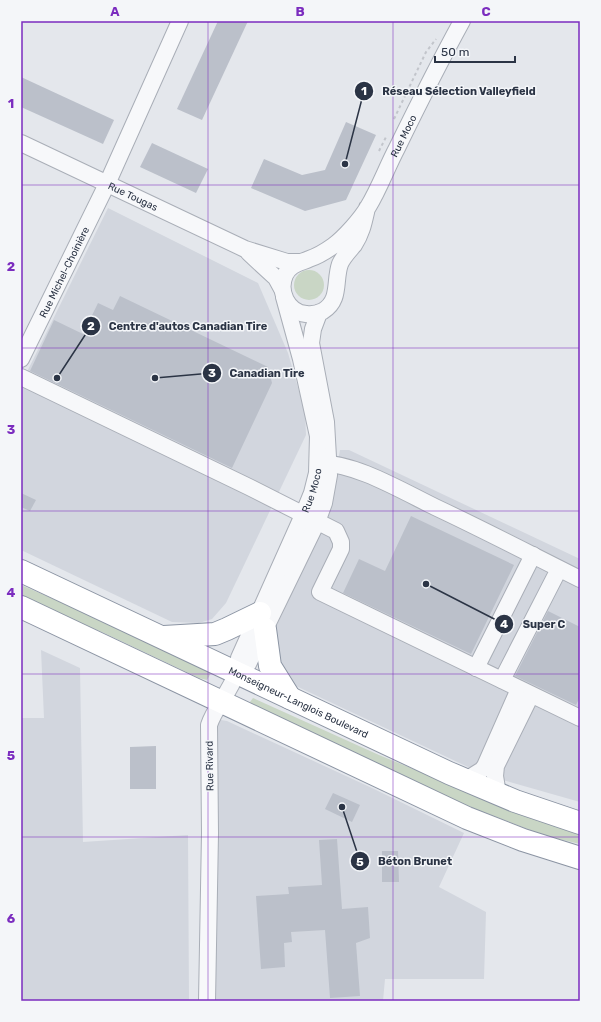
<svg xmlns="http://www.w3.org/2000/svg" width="601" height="1022" font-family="Rubik,sans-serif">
<rect width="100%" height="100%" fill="#e4e7ec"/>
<g fill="#d2d6de">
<path d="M 108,208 L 258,283 L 288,353 L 305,412 L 306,435 L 226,603 L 212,619 L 199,623 L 172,622 L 21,550 L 21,384 Z"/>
<path d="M 340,450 L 349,450 L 580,559 L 580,802 L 485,775 L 279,678 L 273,647 L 276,627 L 329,512 Z"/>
<path d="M 41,650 L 80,668 L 83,842 L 188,835 L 189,1001 L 21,1001 L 21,718 L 44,718 Z"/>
<path d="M 221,720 L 227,721 L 372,788 L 464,833 L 439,887 L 486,912 L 484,979 L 385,979 L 383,1001 L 199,1001 L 216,722 Z"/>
</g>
<g fill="#c9d6c5">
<circle cx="309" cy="285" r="15"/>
<path d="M 21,585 L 116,626 L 206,670 L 211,673 L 207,680 L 199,678 L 104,633 L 21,597 Z"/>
<path d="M 253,698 L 379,755 L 450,784 L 580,831 L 580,844 L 546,836 L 441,796 L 254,709 L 250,702 Z"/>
</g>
<g fill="#bbc0ca">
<path d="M 218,21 L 248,21 L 202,120 L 177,109 Z"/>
<path d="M 21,77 L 114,120 L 103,144 L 21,107 Z"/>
<path d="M 346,122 L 376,135 L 346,200 L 305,211 L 251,188 L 264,159 L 302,175 L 325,170 Z"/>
<path d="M 152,143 L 208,169 L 196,193 L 140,167 Z"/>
<path d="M 120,296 L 268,367 L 272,383 L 232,468 L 30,371 L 54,320 L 83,334 L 98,303 L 113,310 Z"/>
<path d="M 21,493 L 36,500 L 30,511 L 21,507 Z"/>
<path d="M 411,516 L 514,565 L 471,654 L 343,593 L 359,559 L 385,571 Z"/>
<path d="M 548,611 L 580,627 L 580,697 L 576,705 L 515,676 Z"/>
<path d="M 156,746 L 156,789 L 130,789 L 130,747 Z"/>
<path d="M 333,793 L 360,805 L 352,822 L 325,809 Z"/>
<path d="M 337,839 L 342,909 L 368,907 L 370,938 L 356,943 L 360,996 L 330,998 L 325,930 L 291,932 L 292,942 L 284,943 L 285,967 L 261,969 L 256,896 L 289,894 L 288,887 L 322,885 L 319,840 Z"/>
<path d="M 382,851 L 398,851 L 399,882 L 382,882 Z"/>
</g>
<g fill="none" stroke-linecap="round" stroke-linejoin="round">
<defs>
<g id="minor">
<path id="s1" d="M 21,143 L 245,249 L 287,262 L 299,262"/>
<path id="s2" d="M 367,208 C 364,221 362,233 354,245 C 349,251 343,257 340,264 C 334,281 341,300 323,311 C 317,314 312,315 306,314 C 287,312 278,291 285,275 C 290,264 300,263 309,259 C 318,256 326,251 333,246 C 344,238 361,219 368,207 C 379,189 387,167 397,148 C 418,105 439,63 462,21"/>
<path d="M 249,253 L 276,278 L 282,289"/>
<path id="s3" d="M 21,359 L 107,184 L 180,21"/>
<path d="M 21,377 L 249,487 L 336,531 L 341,542 L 341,549 L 320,592 L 580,718"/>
<path d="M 319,464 C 350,460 406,493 435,507 C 484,530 532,555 580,579"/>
<path d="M 476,668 L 533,555"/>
<path d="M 237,673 L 248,664 L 317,522 L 324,503 L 329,475 L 326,422 L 311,343 L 313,329 L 319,313"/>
<path d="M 502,680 L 559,569"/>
<path d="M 466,780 L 482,770 L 485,766 L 519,689"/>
<path d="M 498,794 L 495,776 L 496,766 L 531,695"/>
<path id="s4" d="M 207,1001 L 210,833 L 209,725 C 215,707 230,692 236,674 C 238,669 238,663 239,658 L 303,515 L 312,493 L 317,473 L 318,436 L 301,359 L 284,297"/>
</g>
<g id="highway">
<path id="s5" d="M 21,571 L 449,773 L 515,801 L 580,823"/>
<path d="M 21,607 L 467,818 L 523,840 L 580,858"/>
<path d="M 265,629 L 270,666 L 290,698"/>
<path d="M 164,637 L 215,634 L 227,629 L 260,613"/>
</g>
</defs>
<use href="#minor" stroke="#a9aeb7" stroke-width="18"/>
<use href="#highway" stroke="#8b94a3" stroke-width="24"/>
<g stroke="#c2c5cb" stroke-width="2" stroke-dasharray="3 3" stroke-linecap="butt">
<path d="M 394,119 L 426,52 L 436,39"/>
<path d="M 379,151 L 387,135"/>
</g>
<use href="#minor" stroke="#f7f8fa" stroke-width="16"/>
<use href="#highway" stroke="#fff" stroke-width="22"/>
</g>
<path fill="none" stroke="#7b2cbf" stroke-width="1" stroke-opacity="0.55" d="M 208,21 L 208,1001M 393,21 L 393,1001M 21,185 L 580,185M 21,348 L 580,348M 21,511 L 580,511M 21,674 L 580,674M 21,837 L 580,837"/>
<g text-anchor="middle" stroke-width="3" stroke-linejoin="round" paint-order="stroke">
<g font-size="10" fill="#2b3445" stroke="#f4f6f9">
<text dy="4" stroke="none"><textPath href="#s2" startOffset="373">Rue Moco</textPath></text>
<text dy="4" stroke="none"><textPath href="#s1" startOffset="124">Rue Tougas</textPath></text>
<text dy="4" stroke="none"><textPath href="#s3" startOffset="97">Rue Michel-Choinière</textPath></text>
<text dy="4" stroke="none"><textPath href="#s4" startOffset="533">Rue Moco</textPath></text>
<text dy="4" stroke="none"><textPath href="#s5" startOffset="307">Monseigneur-Langlois Boulevard</textPath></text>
<text transform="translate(209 766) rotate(-91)" y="4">Rue Rivard</text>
</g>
</g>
<path fill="none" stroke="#2b3445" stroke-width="1.5" d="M345 164L364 91M57 378L91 326M155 378L212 373M426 584L504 624M342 807L360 861"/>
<g fill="#2b3445" stroke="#f4f6f9" stroke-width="1.5">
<circle cx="345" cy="164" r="4"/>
<circle cx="57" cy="378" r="4"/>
<circle cx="155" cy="378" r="4"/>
<circle cx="426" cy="584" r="4"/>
<circle cx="342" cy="807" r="4"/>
<circle cx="364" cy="91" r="10"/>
<circle cx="91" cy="326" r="10"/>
<circle cx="212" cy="373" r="10"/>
<circle cx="504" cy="624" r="10"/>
<circle cx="360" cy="861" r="10"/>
</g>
<g font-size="12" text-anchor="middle" font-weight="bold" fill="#fff">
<text x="364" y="95">1</text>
<text x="91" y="330">2</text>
<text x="212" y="377">3</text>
<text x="504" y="628">4</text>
<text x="360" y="866">5</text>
</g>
<g font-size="11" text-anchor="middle" font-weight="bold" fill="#2b3445" stroke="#f4f6f9" stroke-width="3" stroke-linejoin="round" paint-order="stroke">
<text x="459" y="95">Réseau Sélection Valleyfield</text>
<text x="188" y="330">Centre d'autos Canadian Tire</text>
<text x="267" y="377">Canadian Tire</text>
<text x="544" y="628">Super C</text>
<text x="415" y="865">Béton Brunet</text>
</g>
<rect width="601" height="1022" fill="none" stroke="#f4f6f9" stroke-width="44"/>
<path d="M435 56v6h80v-6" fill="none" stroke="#2b3445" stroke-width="2"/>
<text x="441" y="56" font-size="12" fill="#2b3445" stroke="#f4f6f9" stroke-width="3" paint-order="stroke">50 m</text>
<rect x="22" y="22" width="557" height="978" fill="none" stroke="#7b2cbf" stroke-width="1.5"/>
<g font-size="13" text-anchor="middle" font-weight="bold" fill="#7b2cbf">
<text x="115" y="16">A</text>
<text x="300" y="16">B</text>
<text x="486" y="16">C</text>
<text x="11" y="108">1</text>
<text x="11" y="271">2</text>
<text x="11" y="434">3</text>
<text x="11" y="597">4</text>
<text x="11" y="760">5</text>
<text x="11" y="923">6</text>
</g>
</svg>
